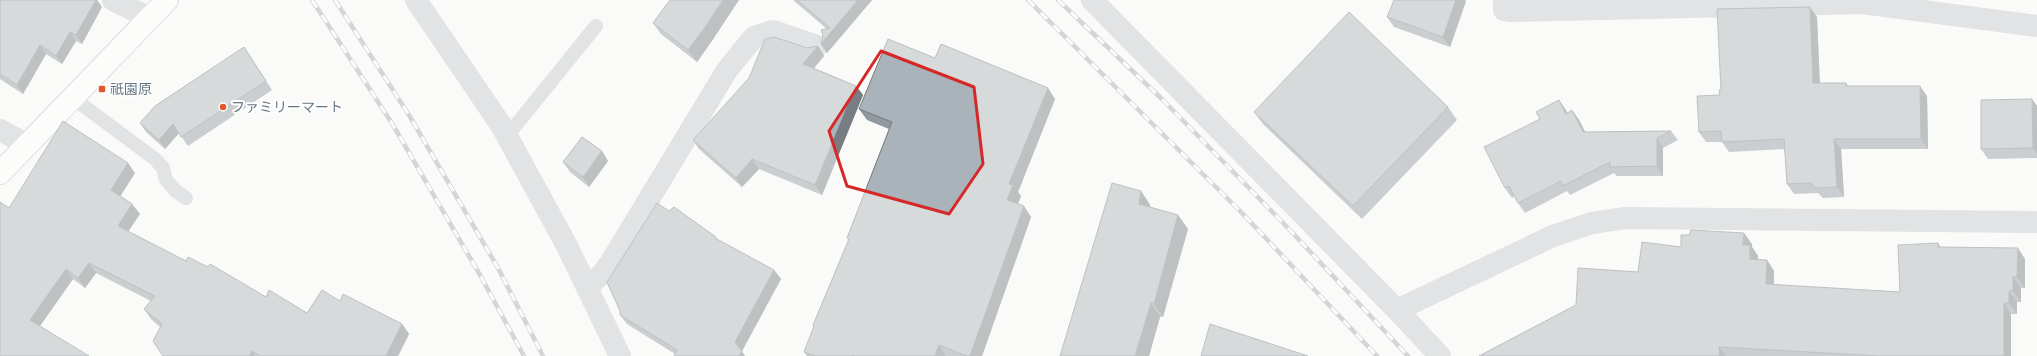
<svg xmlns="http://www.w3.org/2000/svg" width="2037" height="356" font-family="'Golos Text','Noto Sans JP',sans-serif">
<rect width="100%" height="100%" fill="#fafaf8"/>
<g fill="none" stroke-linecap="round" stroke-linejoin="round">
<defs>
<path id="secondary" d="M 0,173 L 167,0"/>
</defs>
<use href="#secondary" stroke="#b3babf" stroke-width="24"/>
<g stroke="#c3c8cc" stroke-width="14">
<path d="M 73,98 L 155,159 L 163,168 L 166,180 L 176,191 L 186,198"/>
<path d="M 507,136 L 596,26"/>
</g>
<g stroke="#c3c8cc" stroke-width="22">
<path d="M 113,0 L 150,18"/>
<path d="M 416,0 L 501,125 L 567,246 L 620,356"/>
<path d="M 1092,0 L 1397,310 L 1440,356"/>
<path d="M 1504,0 L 1504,10 L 1512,11 L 1862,3 L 2037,26"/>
<path d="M 0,130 L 28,145"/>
<path d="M 587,287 L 602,274 L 611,262 L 727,70 L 754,37 L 773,31 L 817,46"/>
<path d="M 1397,310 L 1553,236 L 1592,223 L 1625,218 L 2037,222"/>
</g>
<use href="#secondary" stroke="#fff" stroke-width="22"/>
<defs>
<g id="rail">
<path d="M 312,0 L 393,125 L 480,275 L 524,356"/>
<path d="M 335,0 L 409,115 L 498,268 L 543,356"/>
<path d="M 1028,0 L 1241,212 L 1377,356"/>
<path d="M 1058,0 L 1163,100 L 1287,227 L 1408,356"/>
</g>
</defs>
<use href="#rail" stroke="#a2aab0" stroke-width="4.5"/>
<use href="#rail" stroke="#fff" stroke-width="3" stroke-dasharray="9" stroke-linecap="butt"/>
</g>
<g fill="#929a9f">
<path d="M 0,0 L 97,0 L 102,7 L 82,44 L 76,41 L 62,64 L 46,54 L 23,94 L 0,79 Z"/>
<path d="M 793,0 L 872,0 L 827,53 L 821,44 L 827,29 Z"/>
<path d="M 1466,1 L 1450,47 L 1394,27 L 1387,17 Z"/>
<path d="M 1817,17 L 1820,83 L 1846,83 L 1848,86 L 1927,96 L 1928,149 L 1841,149 L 1844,197 L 1823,198 L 1818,193 L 1794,194 L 1787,184 L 1785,149 L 1729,152 L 1722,142 L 1706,142 L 1699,132 L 1720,95 L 1721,90 Z"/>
<path d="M 653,23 L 714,38 L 697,62 L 661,34 Z"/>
<path d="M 818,46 L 824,56 L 814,68 L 856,86 L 863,95 L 822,195 L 759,169 L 742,187 L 699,149 L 693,140 L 807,48 Z"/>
<path d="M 244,47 L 272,90 L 188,146 L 179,133 L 165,149 L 146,132 L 140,123 Z"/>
<path d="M 935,58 L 1055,99 L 1018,192 L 1021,196 L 1018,204 L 1031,217 L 982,356 L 807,356 L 804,352 L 814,327 L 813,325 L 849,240 L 847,238 L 889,129 L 867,120 L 859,109 Z"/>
<path d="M 2032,99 L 2037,106 L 2037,158 L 1988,159 L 1981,149 Z"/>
<path d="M 1559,100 L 1567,113 L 1572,110 L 1579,120 L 1585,132 L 1671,131 L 1678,140 L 1663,148 L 1663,176 L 1617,176 L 1614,173 L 1570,195 L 1567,191 L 1525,213 L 1518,203 L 1515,196 L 1512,198 L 1505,188 L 1540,119 Z"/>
<path d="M 1448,107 L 1457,120 L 1362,219 L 1263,124 L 1254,112 Z"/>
<path d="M 602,151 L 608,161 L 589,187 L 570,172 L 563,162 Z"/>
<path d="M 135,173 L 120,196 L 132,204 L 140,214 L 128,232 L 186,261 L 208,267 L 266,297 L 307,313 L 340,301 L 402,324 L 409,334 L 398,356 L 163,356 L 160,327 L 151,319 L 144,309 L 151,301 L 96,273 L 85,288 L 73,279 L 40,326 L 0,356 L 9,208 Z"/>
<path d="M 1141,191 L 1150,205 L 1150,207 L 1178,215 L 1188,229 L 1163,317 L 1160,317 L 1149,356 Z"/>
<path d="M 669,211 L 716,237 L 718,240 L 774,270 L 781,279 L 742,351 L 675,354 L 627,324 L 620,315 Z"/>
<path d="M 1938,243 L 1941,247 L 2025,259 L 2025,288 L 2021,288 L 2021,302 L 2017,302 L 2017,314 L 2011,314 L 2011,356 L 1479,356 L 1576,305 L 1638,272 L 1752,244 L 1752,247 L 1758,256 L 1758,260 L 1767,260 L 1774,271 L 1774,285 L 1900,292 Z"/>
</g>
<g fill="#777d82">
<path d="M 96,0 L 97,0 L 102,7 L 82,44 L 76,35 Z"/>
<path d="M 723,0 L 739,0 L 714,38 L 697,62 L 688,50 Z"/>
<path d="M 858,0 L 872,0 L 827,53 L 821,44 Z"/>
<path d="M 1456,0 L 1465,0 L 1466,1 L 1450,47 L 1443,37 Z"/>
<path d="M 1810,7 L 1817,17 L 1820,93 L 1813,83 Z"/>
<path d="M 70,32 L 76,41 L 62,64 L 56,56 Z"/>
<path d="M 40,45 L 46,54 L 23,94 L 17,85 Z"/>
<path d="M 818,46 L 824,56 L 810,73 L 803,64 Z"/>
<path d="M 856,86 L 863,95 L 822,195 L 815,185 Z"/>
<path d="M 1920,86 L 1927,96 L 1928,149 L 1921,139 Z"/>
<path d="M 1048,88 L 1055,99 L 1018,192 L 1021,196 L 1015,211 L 1007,200 L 1009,184 Z"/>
<path d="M 2032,99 L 2037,106 L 2037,154 L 2033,148 Z"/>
<path d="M 1559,100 L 1566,110 L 1572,123 L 1566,114 Z"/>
<path d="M 1572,110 L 1579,120 L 1590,141 L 1583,132 Z"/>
<path d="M 173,124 L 179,133 L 165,149 L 159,140 Z"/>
<path d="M 1657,138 L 1663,148 L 1663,176 L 1657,166 Z"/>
<path d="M 1834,139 L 1841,149 L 1844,197 L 1837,187 Z"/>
<path d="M 602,151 L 608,161 L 589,187 L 583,177 Z"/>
<path d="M 752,159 L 759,169 L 742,187 L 736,178 Z"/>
<path d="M 128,163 L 135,173 L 118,200 L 111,190 Z"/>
<path d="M 1141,191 L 1150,205 L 1148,218 L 1139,204 Z"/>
<path d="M 132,204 L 140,214 L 125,236 L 118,226 Z"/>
<path d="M 1024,206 L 1031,217 L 982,356 L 970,356 Z"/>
<path d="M 1178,215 L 1188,229 L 1163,317 L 1154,304 Z"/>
<path d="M 1744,233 L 1752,244 L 1752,247 L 1758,256 L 1757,270 L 1750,259 L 1743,245 Z"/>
<path d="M 2018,248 L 2025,259 L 2025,288 L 2017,277 Z"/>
<path d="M 1767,260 L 1774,271 L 1773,295 L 1766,284 Z"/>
<path d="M 89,263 L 96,273 L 85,288 L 78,278 Z"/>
<path d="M 66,269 L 73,279 L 37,330 L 30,320 Z"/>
<path d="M 774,270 L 781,279 L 742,351 L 745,356 L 739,356 L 735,342 Z"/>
<path d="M 2013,277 L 2021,288 L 2021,302 L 2013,291 Z"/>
<path d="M 2009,291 L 2017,302 L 2017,314 L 2009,303 Z"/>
<path d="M 1151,303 L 1160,317 L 1149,356 L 1135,356 Z"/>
<path d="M 2004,303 L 2011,314 L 2011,356 L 2004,356 Z"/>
<path d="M 402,324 L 409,334 L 398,356 L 386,356 Z"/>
<path d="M 939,345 L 946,356 L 935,356 Z"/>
<path d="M 1719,347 L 1726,356 L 1720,356 Z"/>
<path d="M 252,351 L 255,356 L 249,356 Z"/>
</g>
<g fill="#aab3b9" stroke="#777d82">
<path d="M 0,0 L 96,0 L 76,35 L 70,32 L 56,56 L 40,45 L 17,85 L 0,74 Z"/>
<path d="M 670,0 L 723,0 L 706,26 L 688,50 L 653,23 Z"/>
<path d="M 797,0 L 858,0 L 821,44 L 823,35 L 821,30 L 830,28 Z"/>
<path d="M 1394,0 L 1456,0 L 1443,37 L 1387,17 Z"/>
<path d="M 1810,7 L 1813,83 L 1846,83 L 1846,86 L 1920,86 L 1921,139 L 1834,139 L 1837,187 L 1816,188 L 1811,183 L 1787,184 L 1784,139 L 1722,142 L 1721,131 L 1699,132 L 1697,96 L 1720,95 L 1719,90 L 1721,90 L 1717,9 Z"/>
<path d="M 1349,12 L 1448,107 L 1353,206 L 1254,112 Z"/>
<path d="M 774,37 L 807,48 L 818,46 L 803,64 L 856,86 L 815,185 L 752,159 L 736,178 L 693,140 L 749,78 L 765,39 Z"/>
<path d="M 888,39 L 935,58 L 941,44 L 1048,88 L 1009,184 L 1013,185 L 1007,200 L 1024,206 L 970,356 L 967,356 L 939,345 L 935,356 L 855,356 L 852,355 L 852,356 L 815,356 L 804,352 L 814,326 L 813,325 L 849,239 L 847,238 L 892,122 L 859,109 Z"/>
<path d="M 244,47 L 266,81 L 181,137 L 173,124 L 159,140 L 140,123 L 155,106 Z"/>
<path d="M 2032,99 L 2033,148 L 1981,149 L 1981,100 Z"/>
<path d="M 1559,100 L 1566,114 L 1572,110 L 1583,132 L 1671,131 L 1657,138 L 1657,166 L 1610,167 L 1610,162 L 1563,186 L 1561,181 L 1518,203 L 1509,186 L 1505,188 L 1484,147 L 1540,119 L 1536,112 Z"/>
<path d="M 63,121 L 128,163 L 111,190 L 132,204 L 118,226 L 186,261 L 188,257 L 208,267 L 210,264 L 266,297 L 269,290 L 307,313 L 322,290 L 340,301 L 343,294 L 402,324 L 386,356 L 260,356 L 252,351 L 249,356 L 163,356 L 153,341 L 162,324 L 144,309 L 155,296 L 89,263 L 78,278 L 66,269 L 30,320 L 89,356 L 0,356 L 0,202 L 9,208 Z"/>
<path d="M 582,137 L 602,151 L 583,177 L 563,162 Z"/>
<path d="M 1112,183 L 1141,191 L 1139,204 L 1178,215 L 1154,304 L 1151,303 L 1135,356 L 1060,356 Z"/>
<path d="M 657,203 L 669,211 L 674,207 L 716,237 L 715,238 L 774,270 L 735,342 L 742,351 L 739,356 L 674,356 L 677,350 L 620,315 L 620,311 L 607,282 Z"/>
<path d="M 1691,230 L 1744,233 L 1743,245 L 1750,245 L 1750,259 L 1767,260 L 1766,284 L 1900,292 L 1898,245 L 1938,243 L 1938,247 L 2018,248 L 2017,277 L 2013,277 L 2013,291 L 2009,291 L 2009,303 L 2004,303 L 2004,356 L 1879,356 L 1719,347 L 1720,356 L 1479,356 L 1576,305 L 1578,268 L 1638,272 L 1642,242 L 1681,247 L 1681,235 L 1689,235 Z"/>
<path d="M 1210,324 L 1308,356 L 1201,356 Z"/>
</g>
<path d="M0 0H2037V356H0ZM 881,51 L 974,87 L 983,164 L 949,214 L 847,186 L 829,131 Z" fill="#fafaf8" fill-opacity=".55" fill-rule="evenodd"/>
<path fill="none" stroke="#d62828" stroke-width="3" stroke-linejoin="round" d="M 881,51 L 974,87 L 983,164 L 949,214 L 847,186 L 829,131 Z"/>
<g fill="#e4572e" stroke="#fff" stroke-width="1.5">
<rect x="98" y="85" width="8" height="8" rx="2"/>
<circle cx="223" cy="107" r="4"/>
</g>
<g text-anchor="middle" stroke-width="4" stroke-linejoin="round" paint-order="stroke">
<g font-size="14" fill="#657683" stroke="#fff" text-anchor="start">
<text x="110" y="94">祇園原</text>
<text x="231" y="112">ファミリーマート</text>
</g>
</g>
</svg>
